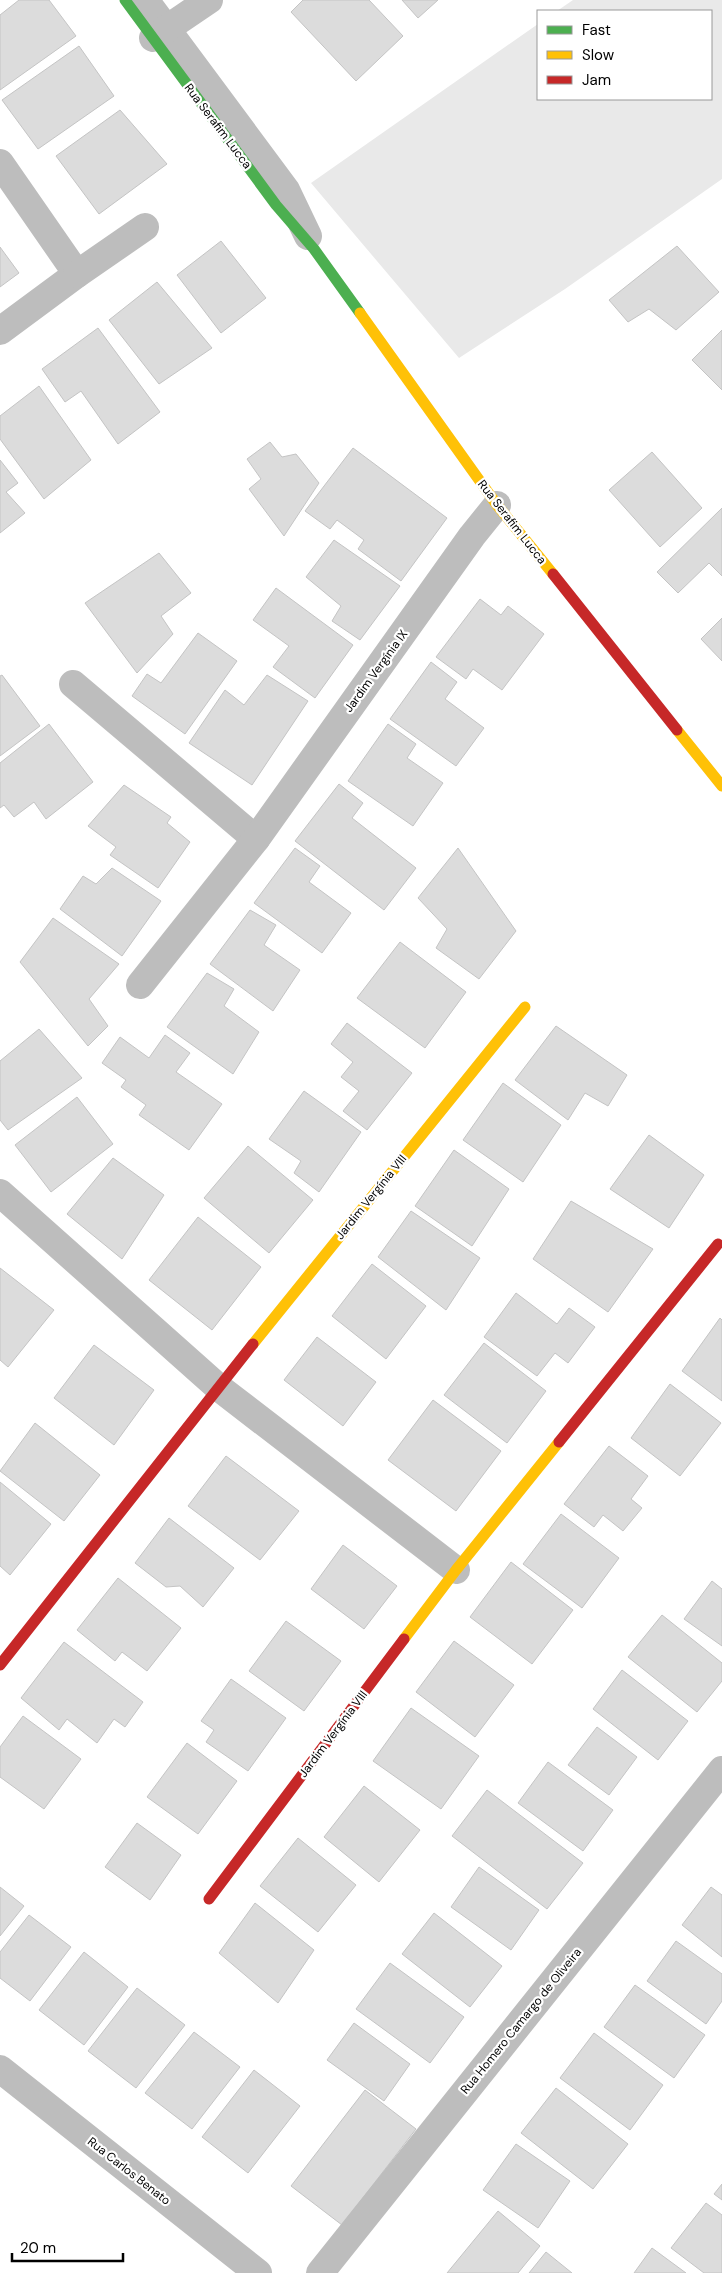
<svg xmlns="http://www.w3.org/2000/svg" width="722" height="2273" font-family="'DM Sans',sans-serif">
<rect width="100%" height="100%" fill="#fff"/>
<path fill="#e9e9e9" d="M 573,0 L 722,0 L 722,179 L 565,289 L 459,358 L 311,183 L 538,24 L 538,99 L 711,99 L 711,11 L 557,11 Z"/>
<g fill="#dcdcdc" stroke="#c4c4c4">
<path d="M 19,0 L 49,0 L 76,36 L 0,90 L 0,15 Z"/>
<path d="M 303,0 L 369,0 L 403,36 L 356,81 L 291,12 Z"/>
<path d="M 402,0 L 438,0 L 418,18 Z"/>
<path d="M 79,46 L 114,96 L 38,149 L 2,100 Z"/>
<path d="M 120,110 L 167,164 L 99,214 L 56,156 Z"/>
<path d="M 221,241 L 266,298 L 221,333 L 177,275 Z"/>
<path d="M 677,246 L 719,292 L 676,330 L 649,309 L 628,322 L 609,300 Z"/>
<path d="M 0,247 L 19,273 L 0,287 Z"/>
<path d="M 157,282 L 212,348 L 159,384 L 109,320 Z"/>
<path d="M 98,328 L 160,412 L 118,444 L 81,391 L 65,402 L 42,369 Z"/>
<path d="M 722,330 L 722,390 L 692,360 Z"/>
<path d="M 39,386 L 91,460 L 44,499 L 0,439 L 0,416 Z"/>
<path d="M 270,442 L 282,457 L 296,454 L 319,483 L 284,536 L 249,489 L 261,479 L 247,459 Z"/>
<path d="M 353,448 L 447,518 L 401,581 L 358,549 L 364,540 L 337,520 L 330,529 L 305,511 Z"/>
<path d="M 652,452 L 702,508 L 660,547 L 609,490 Z"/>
<path d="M 0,460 L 18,483 L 6,492 L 25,513 L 0,533 Z"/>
<path d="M 722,508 L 722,576 L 709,563 L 678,593 L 657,572 Z"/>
<path d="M 334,540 L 400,586 L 360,640 L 332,621 L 341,606 L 306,577 Z"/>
<path d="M 159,553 L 191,593 L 161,616 L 173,634 L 137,673 L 85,603 Z"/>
<path d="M 276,588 L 353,645 L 315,698 L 273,667 L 289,646 L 253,620 Z"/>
<path d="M 480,599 L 501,615 L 508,606 L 544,634 L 502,690 L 473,669 L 466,679 L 436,657 Z"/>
<path d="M 722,618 L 722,661 L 701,639 Z"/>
<path d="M 198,633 L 237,661 L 185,734 L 132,696 L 147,674 L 161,683 Z"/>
<path d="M 431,662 L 457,682 L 445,699 L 484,728 L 456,766 L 390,719 Z"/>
<path d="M 2,675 L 40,726 L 0,756 L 0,676 Z"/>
<path d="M 267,675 L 308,701 L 252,785 L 189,743 L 225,690 L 244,705 Z"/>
<path d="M 49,724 L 93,782 L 46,819 L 34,802 L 14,817 L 4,805 L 0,808 L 0,763 Z"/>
<path d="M 388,724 L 416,744 L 407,758 L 443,783 L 413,826 L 348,781 Z"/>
<path d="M 339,784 L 363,803 L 352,818 L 416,868 L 384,910 L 295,841 Z"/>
<path d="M 124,785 L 171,817 L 167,823 L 190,842 L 158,888 L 110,855 L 116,847 L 88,826 Z"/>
<path d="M 295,848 L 320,866 L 309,882 L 351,913 L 322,953 L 254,903 Z"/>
<path d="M 458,848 L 516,931 L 479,979 L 436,948 L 447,929 L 418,898 Z"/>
<path d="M 112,868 L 161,901 L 122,956 L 60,909 L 83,876 L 96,884 Z"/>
<path d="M 250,910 L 276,925 L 264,945 L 300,970 L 273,1011 L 210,964 Z"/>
<path d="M 53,918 L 119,964 L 89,999 L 108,1026 L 88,1046 L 20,962 Z"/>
<path d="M 400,942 L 466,992 L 425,1048 L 357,998 Z"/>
<path d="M 207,973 L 234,989 L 224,1006 L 259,1032 L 233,1074 L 167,1027 Z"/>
<path d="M 347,1023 L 412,1073 L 367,1130 L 343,1111 L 359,1091 L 341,1077 L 353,1062 L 331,1044 Z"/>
<path d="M 556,1026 L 627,1075 L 608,1106 L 585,1093 L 568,1120 L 515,1080 Z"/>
<path d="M 39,1029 L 82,1078 L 8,1130 L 0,1120 L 0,1061 Z"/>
<path d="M 165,1035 L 190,1053 L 176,1072 L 222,1104 L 189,1150 L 139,1115 L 146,1105 L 121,1087 L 126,1080 L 102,1063 L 120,1037 L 149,1058 Z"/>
<path d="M 503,1083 L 561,1125 L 523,1182 L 463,1140 Z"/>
<path d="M 304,1091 L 361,1132 L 319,1192 L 294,1173 L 301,1161 L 269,1139 Z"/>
<path d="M 77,1097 L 113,1144 L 51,1192 L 15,1145 Z"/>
<path d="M 649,1135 L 704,1175 L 669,1228 L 610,1189 Z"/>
<path d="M 248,1146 L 313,1200 L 269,1253 L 204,1198 Z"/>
<path d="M 454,1150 L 509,1189 L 472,1246 L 415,1206 Z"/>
<path d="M 113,1158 L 164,1195 L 122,1259 L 67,1214 Z"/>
<path d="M 571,1201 L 653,1249 L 608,1312 L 533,1259 Z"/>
<path d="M 411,1211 L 480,1258 L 446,1310 L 378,1257 Z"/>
<path d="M 198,1217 L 261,1267 L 212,1330 L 149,1280 Z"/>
<path d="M 372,1264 L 426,1306 L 386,1359 L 332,1316 Z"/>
<path d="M 0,1268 L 54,1310 L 8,1367 L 0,1360 Z"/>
<path d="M 516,1293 L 557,1324 L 569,1308 L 595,1327 L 568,1363 L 555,1353 L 537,1376 L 484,1337 Z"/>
<path d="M 720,1318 L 722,1320 L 722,1401 L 682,1371 Z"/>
<path d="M 317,1337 L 376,1382 L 343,1426 L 284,1380 Z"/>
<path d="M 484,1343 L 546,1391 L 507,1443 L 444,1395 Z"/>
<path d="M 94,1345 L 154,1390 L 114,1445 L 54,1398 Z"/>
<path d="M 670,1384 L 721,1423 L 680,1476 L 631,1438 Z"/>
<path d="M 433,1400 L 501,1451 L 456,1511 L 388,1460 Z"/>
<path d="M 35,1423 L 100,1475 L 64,1521 L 0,1471 Z"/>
<path d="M 609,1446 L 648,1476 L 631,1499 L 642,1508 L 623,1531 L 603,1515 L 594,1527 L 564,1504 Z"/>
<path d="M 226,1456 L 299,1511 L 260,1560 L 188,1506 Z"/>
<path d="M 0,1482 L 51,1524 L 10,1575 L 0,1566 Z"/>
<path d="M 561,1514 L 619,1558 L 582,1608 L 523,1564 Z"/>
<path d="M 169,1518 L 234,1568 L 203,1607 L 180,1586 L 166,1587 L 135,1563 Z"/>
<path d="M 343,1545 L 397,1586 L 364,1629 L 311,1589 Z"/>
<path d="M 511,1562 L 573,1610 L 532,1664 L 470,1617 Z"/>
<path d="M 118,1578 L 181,1628 L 147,1671 L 122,1652 L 115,1661 L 77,1630 Z"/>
<path d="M 712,1581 L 722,1589 L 722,1646 L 684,1619 Z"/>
<path d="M 662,1615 L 722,1663 L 722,1681 L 697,1712 L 628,1657 Z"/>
<path d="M 286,1621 L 341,1661 L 304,1711 L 249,1671 Z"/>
<path d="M 454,1641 L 514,1685 L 475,1737 L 416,1692 Z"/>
<path d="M 64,1642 L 143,1702 L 125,1727 L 114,1719 L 97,1743 L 67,1719 L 59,1730 L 21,1698 Z"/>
<path d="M 622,1670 L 688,1721 L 658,1760 L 593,1709 Z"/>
<path d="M 231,1679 L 286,1718 L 248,1771 L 206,1742 L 214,1730 L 201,1721 Z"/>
<path d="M 411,1708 L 479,1756 L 441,1809 L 373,1761 Z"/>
<path d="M 23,1716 L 81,1759 L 44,1809 L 0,1777 L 0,1747 Z"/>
<path d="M 597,1727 L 637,1757 L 609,1795 L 568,1765 Z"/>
<path d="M 187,1743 L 237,1781 L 198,1834 L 147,1797 Z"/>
<path d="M 548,1762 L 613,1810 L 583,1851 L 518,1803 Z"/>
<path d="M 364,1786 L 420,1830 L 379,1882 L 324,1837 Z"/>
<path d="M 487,1790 L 583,1863 L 547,1909 L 452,1836 Z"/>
<path d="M 137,1823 L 181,1855 L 150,1900 L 105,1867 Z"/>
<path d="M 298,1838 L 356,1885 L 318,1932 L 260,1886 Z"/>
<path d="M 479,1867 L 539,1910 L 511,1950 L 451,1907 Z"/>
<path d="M 0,1887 L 24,1906 L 0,1936 Z"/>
<path d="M 711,1887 L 722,1895 L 722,1957 L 682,1925 Z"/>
<path d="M 255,1903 L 314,1950 L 278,2003 L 219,1953 Z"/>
<path d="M 434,1913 L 502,1966 L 470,2007 L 402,1954 Z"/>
<path d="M 29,1915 L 71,1947 L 30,2001 L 0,1978 L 0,1952 Z"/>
<path d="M 676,1941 L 722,1974 L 722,2001 L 706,2024 L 647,1981 Z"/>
<path d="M 84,1952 L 128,1987 L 84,2045 L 39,2010 Z"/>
<path d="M 390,1963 L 464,2017 L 430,2063 L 356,2009 Z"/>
<path d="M 635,1985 L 705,2035 L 674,2078 L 604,2027 Z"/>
<path d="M 137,1988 L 185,2025 L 136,2088 L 88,2051 Z"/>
<path d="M 354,2023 L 410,2064 L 384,2101 L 327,2060 Z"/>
<path d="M 194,2032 L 240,2067 L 192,2129 L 145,2093 Z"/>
<path d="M 594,2033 L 663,2085 L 630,2130 L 560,2078 Z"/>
<path d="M 254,2070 L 300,2106 L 248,2173 L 202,2137 Z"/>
<path d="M 556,2088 L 628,2144 L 593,2189 L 521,2133 Z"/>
<path d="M 365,2090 L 416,2129 L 342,2225 L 291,2186 Z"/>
<path d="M 516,2144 L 570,2181 L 538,2228 L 483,2190 Z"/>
<path d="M 722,2184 L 722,2200 L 714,2194 Z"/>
<path d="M 706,2203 L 722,2215 L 722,2273 L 704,2273 L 671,2248 Z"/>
<path d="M 498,2211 L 540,2246 L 518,2273 L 447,2273 Z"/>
<path d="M 652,2248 L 686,2273 L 634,2273 Z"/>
<path d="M 546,2252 L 572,2273 L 529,2273 Z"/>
</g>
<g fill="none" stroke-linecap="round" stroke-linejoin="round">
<g stroke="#bdbdbd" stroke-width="28">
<path d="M 145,0 L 286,190 L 308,236"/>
<path d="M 153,38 L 209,0"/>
<path d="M 0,163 L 77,274 L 0,331"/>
<path d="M 77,274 L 145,227"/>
<path d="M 73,684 L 256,839"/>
<path d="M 140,985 L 256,839 L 472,536 L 497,505"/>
<path d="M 0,1193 L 218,1387 L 456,1570"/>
<path d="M 0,2069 L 258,2273"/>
<path d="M 320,2273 L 722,1770"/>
</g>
<path stroke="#4caf50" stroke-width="11" d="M 125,0 L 276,205 L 314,249 L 360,313"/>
<g stroke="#ffc107" stroke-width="11">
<path d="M 360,313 L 497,505 L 553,574"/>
<path d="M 677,730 L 722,786"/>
<path d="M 253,1344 L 525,1007"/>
<path d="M 404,1639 L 456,1570 L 559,1442"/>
</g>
<g stroke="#c62828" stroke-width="11">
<path d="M 553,574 L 677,730"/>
<path d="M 559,1442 L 718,1244"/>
<path d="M 0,1665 L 253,1344"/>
<path d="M 209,1899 L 404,1639"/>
</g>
</g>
<g text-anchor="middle" stroke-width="4.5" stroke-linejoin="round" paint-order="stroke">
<g font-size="12" fill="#000" stroke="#fff">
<text transform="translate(218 126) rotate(53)" y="4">Rua Serafim Lucca</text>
<text transform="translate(512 522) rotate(52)" y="4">Rua Serafim Lucca</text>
<text transform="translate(376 671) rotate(-54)" y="4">Jardim Vergínia IX</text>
<text transform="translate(371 1197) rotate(-51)" y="4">Jardim Vergínia VIII</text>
<text transform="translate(333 1734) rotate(-53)" y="4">Jardim Vergínia VIII</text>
<text transform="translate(521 2021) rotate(-51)" y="4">Rua Homero Camargo de Oliveira</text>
<text transform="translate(129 2171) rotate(38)" y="4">Rua Carlos Benato</text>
</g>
</g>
<rect x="537" y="10" width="175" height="90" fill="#ffffff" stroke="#999999"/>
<rect x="547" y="26" width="25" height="8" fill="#4caf50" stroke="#999999"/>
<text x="582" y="35" font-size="15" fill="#000000">Fast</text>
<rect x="547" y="51" width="25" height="8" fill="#ffc107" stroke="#999999"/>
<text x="582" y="60" font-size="15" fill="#000000">Slow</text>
<rect x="547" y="76" width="25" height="8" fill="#c62828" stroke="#999999"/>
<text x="582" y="85" font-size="15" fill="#000000">Jam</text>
<path d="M12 2253v8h111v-8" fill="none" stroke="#000000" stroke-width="2.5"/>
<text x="20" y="2253" font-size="15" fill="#000000" stroke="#ffffff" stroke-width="4" paint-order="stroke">20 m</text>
</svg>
